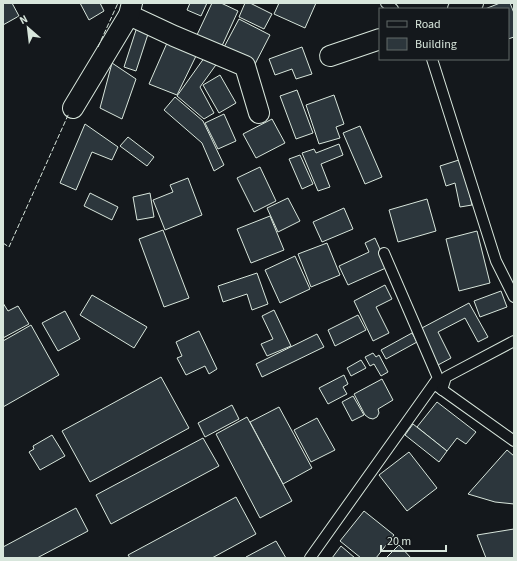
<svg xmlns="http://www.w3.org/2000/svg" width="517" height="561" font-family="'Source Sans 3',sans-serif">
<rect width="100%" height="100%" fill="#14181c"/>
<g fill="#2c363c" stroke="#d8e6dc">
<path d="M 3,3 L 12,3 L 19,16 L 3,25 Z"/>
<path d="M 80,3 L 100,3 L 104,11 L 89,20 Z"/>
<path d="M 190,3 L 207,3 L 201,16 L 187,10 Z"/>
<path d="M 212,3 L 221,3 L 238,11 L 221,48 L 196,37 Z"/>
<path d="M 245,3 L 250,3 L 272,14 L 264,29 L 239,17 Z"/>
<path d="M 279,3 L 316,3 L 305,28 L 274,14 Z"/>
<path d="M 500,3 L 510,3 L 514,13 L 514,37 L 508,39 L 508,9 L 485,9 Z"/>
<path d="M 239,19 L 270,35 L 254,66 L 223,49 Z"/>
<path d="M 137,27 L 149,31 L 136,71 L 124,67 Z"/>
<path d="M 167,43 L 196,56 L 177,95 L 149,84 Z"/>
<path d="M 302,47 L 312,74 L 296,79 L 292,69 L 275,75 L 269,59 Z"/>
<path d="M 207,54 L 218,62 L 200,87 L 214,113 L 204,119 L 177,96 Z"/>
<path d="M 112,63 L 136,79 L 122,119 L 100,108 Z"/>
<path d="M 220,75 L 236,103 L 219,113 L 203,85 Z"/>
<path d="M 297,90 L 313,133 L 296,139 L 280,96 Z"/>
<path d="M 334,95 L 344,124 L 336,127 L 340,138 L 319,144 L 306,105 Z"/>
<path d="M 175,97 L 203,121 L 224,165 L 214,171 L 202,143 L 164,110 Z"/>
<path d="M 224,114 L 236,141 L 218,149 L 205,123 Z"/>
<path d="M 272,119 L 285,143 L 256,158 L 243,134 Z"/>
<path d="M 85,124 L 118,147 L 112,160 L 92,152 L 76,190 L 60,183 Z"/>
<path d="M 360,126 L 382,177 L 365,184 L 343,133 Z"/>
<path d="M 128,137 L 154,157 L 147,166 L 120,146 Z"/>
<path d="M 339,144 L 343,155 L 321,164 L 330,187 L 318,191 L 302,153 L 314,149 L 316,153 Z"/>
<path d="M 300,155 L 313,184 L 302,189 L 289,159 Z"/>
<path d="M 462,159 L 472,205 L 460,207 L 455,183 L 446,186 L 440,166 Z"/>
<path d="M 260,167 L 276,201 L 254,212 L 237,178 Z"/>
<path d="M 188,178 L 202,215 L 165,230 L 153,200 L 173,192 L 170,185 Z"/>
<path d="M 90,193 L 118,207 L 112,220 L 84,206 Z"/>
<path d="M 150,193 L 154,217 L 137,220 L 133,197 Z"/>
<path d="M 288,198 L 300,221 L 278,232 L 267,208 Z"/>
<path d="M 427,199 L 436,231 L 398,242 L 389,210 Z"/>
<path d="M 344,208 L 353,229 L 322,242 L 313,222 Z"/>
<path d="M 270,216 L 284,250 L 251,263 L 237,229 Z"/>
<path d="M 163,230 L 189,298 L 164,307 L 139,239 Z"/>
<path d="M 477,231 L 490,283 L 459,291 L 446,239 Z"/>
<path d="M 375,238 L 388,267 L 348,285 L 339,266 L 369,252 L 365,243 Z"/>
<path d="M 327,243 L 340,275 L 311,287 L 298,254 Z"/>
<path d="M 295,256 L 310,289 L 280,303 L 265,270 Z"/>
<path d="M 257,273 L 268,304 L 252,310 L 247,294 L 223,302 L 218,286 Z"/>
<path d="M 385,285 L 392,299 L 376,307 L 389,333 L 373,341 L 354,301 Z"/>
<path d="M 501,291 L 507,307 L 480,317 L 474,301 Z"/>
<path d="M 92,295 L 147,327 L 134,348 L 80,315 Z"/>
<path d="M 3,303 L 8,311 L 18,306 L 29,324 L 3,338 Z"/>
<path d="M 469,303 L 488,337 L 478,342 L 465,318 L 438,332 L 451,358 L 438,365 L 420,329 Z"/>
<path d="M 274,310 L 291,346 L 267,356 L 261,344 L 273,339 L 262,316 Z"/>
<path d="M 65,311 L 80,339 L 58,351 L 42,323 Z"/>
<path d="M 358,315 L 366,330 L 335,346 L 328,330 Z"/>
<path d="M 31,325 L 59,375 L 3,407 L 3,341 Z"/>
<path d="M 199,331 L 217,369 L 209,374 L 205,366 L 186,375 L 177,358 L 182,356 L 176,342 Z"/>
<path d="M 412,333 L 417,342 L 386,359 L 381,350 Z"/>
<path d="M 317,334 L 324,347 L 262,377 L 256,364 Z"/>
<path d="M 373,353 L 376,357 L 379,355 L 388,372 L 381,376 L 374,364 L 370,366 L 365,357 Z"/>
<path d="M 361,360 L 366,368 L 351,376 L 347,368 Z"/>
<path d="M 344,375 L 348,384 L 343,387 L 347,394 L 328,404 L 319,388 Z"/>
<path d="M 161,377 L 189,428 L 90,482 L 62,431 Z"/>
<path d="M 382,379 L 393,400 L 378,409 L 379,413 L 377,417 L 373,419 L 369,418 L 365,415 L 354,394 Z"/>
<path d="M 353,396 L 364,415 L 352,421 L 342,402 Z"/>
<path d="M 437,402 L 476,432 L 466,444 L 457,438 L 447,451 L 417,427 Z"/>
<path d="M 232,405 L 239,419 L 205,437 L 198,423 Z"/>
<path d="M 279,407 L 312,468 L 283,484 L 250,422 Z"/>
<path d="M 247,417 L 292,501 L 260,518 L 216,434 Z"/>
<path d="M 317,418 L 335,450 L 311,462 L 294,430 Z"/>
<path d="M 413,424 L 447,451 L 439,462 L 405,435 Z"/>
<path d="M 52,435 L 65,456 L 40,470 L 29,452 L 34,449 L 33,446 Z"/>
<path d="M 203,438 L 219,466 L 111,524 L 96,495 Z"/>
<path d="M 507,450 L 514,456 L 514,504 L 495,502 L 468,494 Z"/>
<path d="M 409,452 L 437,488 L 407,511 L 379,475 Z"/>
<path d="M 236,497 L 256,534 L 212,558 L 130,558 L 128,555 Z"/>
<path d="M 76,508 L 88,531 L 37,558 L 3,558 L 3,547 Z"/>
<path d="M 364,511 L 394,535 L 376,558 L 361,558 L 340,541 Z"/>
<path d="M 514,529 L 514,558 L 486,558 L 477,535 Z"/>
<path d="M 276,541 L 286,558 L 247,558 L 246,557 Z"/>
<path d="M 399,545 L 411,558 L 386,558 Z"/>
<path d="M 341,546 L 355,558 L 332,558 Z"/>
</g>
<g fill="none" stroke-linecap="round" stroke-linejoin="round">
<defs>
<g id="lane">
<path d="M 386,3 L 393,9"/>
<path d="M 432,59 L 496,261 L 514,297"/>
<path d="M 434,384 L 514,441"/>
<path d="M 442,390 L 446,377 L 514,341"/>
<path d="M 310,558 L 438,378 L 384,253"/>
</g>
<g id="street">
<path d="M 458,9 L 473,3"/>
<path d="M 129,15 L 174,36 L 245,66 L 259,113"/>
<path d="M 330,56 L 380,39"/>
<path d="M 73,108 L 129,15 L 132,3"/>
</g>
</defs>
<use href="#lane" stroke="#d8e6dc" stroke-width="12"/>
<use href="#street" stroke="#d8e6dc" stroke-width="22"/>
<use href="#lane" stroke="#14181c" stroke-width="10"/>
<use href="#street" stroke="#14181c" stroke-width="20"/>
<g stroke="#d8e6dc" stroke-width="1" stroke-dasharray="5 2" stroke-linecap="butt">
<path d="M 98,47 L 118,3"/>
<path d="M 3,243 L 9,247 L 69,113"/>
</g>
</g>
<rect width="517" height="561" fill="none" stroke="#d8e6dc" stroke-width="8"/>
<rect x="379" y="8" width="130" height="52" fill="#14181c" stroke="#626a69"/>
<rect x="387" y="21" width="20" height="6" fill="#14181c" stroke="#626a69"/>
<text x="415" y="28" font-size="12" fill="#d8e6dc">Road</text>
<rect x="387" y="38" width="20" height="12" fill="#2c363c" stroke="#626a69"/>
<text x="415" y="48" font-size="12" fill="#d8e6dc">Building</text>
<g transform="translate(28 28) rotate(332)" stroke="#14181c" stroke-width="3" paint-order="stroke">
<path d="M0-3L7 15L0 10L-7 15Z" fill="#d8e6dc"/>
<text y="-6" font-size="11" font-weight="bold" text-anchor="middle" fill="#d8e6dc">N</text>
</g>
<path d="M381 545v6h65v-6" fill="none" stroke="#d8e6dc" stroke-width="2"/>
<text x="387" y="545" font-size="12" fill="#d8e6dc" stroke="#14181c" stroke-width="3" paint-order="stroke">20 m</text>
</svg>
